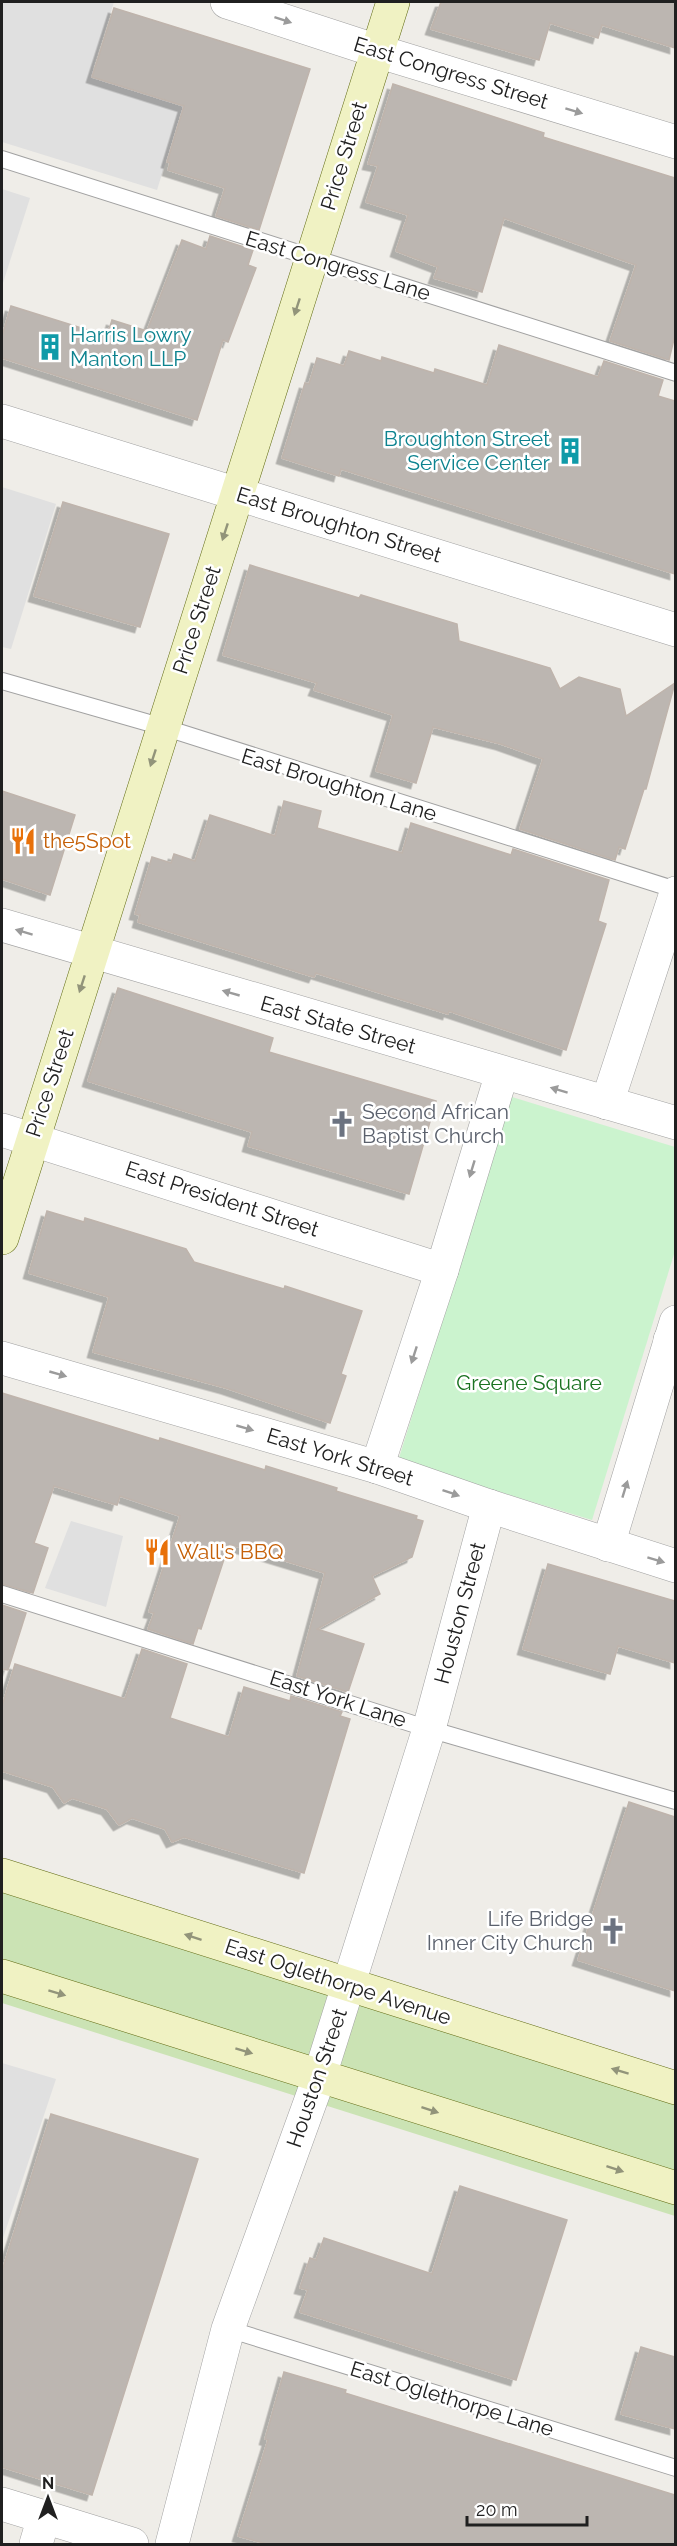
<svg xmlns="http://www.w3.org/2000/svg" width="677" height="2546" font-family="Raleway,sans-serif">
<defs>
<filter id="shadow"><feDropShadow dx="-5.5" dy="5.5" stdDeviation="0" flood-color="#0004"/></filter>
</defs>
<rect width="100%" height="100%" fill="#efede8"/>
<path fill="#cbe3b4" d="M 2,1867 L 675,2073 L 675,2216 L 2,2003 Z"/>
<path fill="#cbf3ce" d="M 512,1097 L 675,1147 L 675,1251 L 592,1520 L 398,1461 Z"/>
<g fill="#e0e0e0">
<path d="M 2,2 L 114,2 L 93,68 L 186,97 L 157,190 L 2,142 Z"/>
<path d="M 2,189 L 30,198 L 2,286 Z"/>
<path d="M 2,487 L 56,504 L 11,649 L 2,647 Z"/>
<path d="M 71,1521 L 123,1536 L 106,1607 L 45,1588 Z"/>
<path d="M 2,2063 L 56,2079 L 2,2241 Z"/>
</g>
<g fill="#bcb6b1" stroke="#bfb4ac" stroke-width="1.5" filter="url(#shadow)">
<path d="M 441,2 L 675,2 L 675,48 L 602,25 L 598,38 L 550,23 L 539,60 L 431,29 Z"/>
<path d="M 114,8 L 310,69 L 259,230 L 216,216 L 225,188 L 168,170 L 170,163 L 167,162 L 184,106 L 92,77 Z"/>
<path d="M 393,84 L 544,133 L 543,137 L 675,178 L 675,335 L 669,360 L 610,341 L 636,265 L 504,218 L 482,292 L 434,278 L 438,267 L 396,251 L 408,215 L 366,202 L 378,166 L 368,164 Z"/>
<path d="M 210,236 L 253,250 L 248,265 L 256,268 L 228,342 L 223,340 L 197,420 L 2,358 L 2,336 L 11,306 L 107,336 L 112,320 L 147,331 L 182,240 L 206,249 Z"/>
<path d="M 499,345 L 598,377 L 604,361 L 663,380 L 658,396 L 675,401 L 675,574 L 341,469 L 339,476 L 282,458 L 305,383 L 309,384 L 317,358 L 344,366 L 349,351 L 381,361 L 382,357 L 434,373 L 435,369 L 487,385 Z"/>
<path d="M 63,502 L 169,534 L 140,627 L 34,596 Z"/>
<path d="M 250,565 L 359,598 L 361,595 L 457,624 L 459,641 L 550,668 L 560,689 L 579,677 L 620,689 L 626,716 L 675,683 L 646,789 L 644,789 L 625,849 L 619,847 L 615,860 L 520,829 L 543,759 L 501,744 L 433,727 L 416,783 L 376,771 L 393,715 L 314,690 L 317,683 L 223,655 Z"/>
<path d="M 2,791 L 75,815 L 50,895 L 2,879 Z"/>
<path d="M 284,801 L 321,811 L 317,828 L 402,853 L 411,823 L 511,855 L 513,849 L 609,880 L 598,921 L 606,924 L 566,1050 L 449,1011 L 448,1014 L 316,973 L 314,977 L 138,922 L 140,915 L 135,914 L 152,857 L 171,863 L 174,854 L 195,861 L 210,815 L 275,836 Z"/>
<path d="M 118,988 L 273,1038 L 269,1052 L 436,1101 L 409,1194 L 248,1146 L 252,1132 L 88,1081 Z"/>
<path d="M 47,1211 L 84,1222 L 85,1218 L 186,1249 L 194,1262 L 284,1289 L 285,1286 L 362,1311 L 341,1374 L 346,1376 L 330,1423 L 226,1388 L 93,1352 L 109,1297 L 29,1273 Z"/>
<path d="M 2,1393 L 159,1441 L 160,1438 L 265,1470 L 266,1466 L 337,1488 L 336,1491 L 417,1516 L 416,1519 L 423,1521 L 412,1557 L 372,1576 L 380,1594 L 317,1629 L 364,1644 L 348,1692 L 297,1676 L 325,1573 L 229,1544 L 201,1629 L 198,1628 L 193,1644 L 148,1629 L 154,1613 L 149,1612 L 180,1516 L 120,1496 L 117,1505 L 54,1486 L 34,1543 L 48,1548 L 33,1593 L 2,1584 Z"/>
<path d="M 548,1564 L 675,1601 L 675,1663 L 618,1646 L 610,1674 L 523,1649 Z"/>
<path d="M 2,1605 L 26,1613 L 8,1670 L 2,1669 Z"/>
<path d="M 142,1649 L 187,1664 L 170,1718 L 229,1737 L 244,1687 L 290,1701 L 291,1696 L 342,1712 L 340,1716 L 350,1719 L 304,1873 L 184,1837 L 172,1842 L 165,1829 L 132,1818 L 119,1825 L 107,1809 L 72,1798 L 64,1803 L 53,1787 L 2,1771 L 2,1706 L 15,1664 L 125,1699 Z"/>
<path d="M 629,1802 L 675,1817 L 675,1991 L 578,1960 Z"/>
<path d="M 51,2114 L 198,2159 L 92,2495 L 2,2467 L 2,2271 Z"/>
<path d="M 460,2186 L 567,2220 L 516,2380 L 300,2312 L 308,2290 L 300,2288 L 310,2258 L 316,2260 L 324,2238 L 432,2274 Z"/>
<path d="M 641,2347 L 675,2357 L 675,2429 L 621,2414 Z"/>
<path d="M 284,2372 L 346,2390 L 345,2393 L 675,2495 L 675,2544 L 267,2544 L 238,2536 L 268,2440 L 265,2439 Z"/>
</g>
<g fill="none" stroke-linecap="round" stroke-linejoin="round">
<defs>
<g id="service">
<path d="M 2,159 L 676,373"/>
<path d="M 2,681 L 163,727 L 676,890"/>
<path d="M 2,1594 L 429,1729 L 676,1801"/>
<path d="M 228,2329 L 676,2468"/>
</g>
<g id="minor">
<path d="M 227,2 L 377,51 L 676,142"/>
<path d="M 2,925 L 676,1123"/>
<path d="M 607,1103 L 676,893"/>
<path d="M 2,1130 L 442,1270"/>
<path d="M 2,1358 L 377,1467 L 489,1506 L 676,1566"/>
<path d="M 377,1467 L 442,1270 L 502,1073"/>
<path d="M 608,1545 L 676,1322"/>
<path d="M 2,2504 L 132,2544"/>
<path d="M 36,2544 L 44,2517"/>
<path d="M 172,2544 L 228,2329 L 320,2075 L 429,1729 L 489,1506"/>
</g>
<g id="tertiary">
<path d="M 2,421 L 676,630"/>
<path d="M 670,1340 L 676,1342"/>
</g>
<g id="secondary">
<path d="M 2,1238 L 393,2"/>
<path d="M 2,1875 L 676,2088"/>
<path d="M 2,1976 L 676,2188"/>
</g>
</defs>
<use href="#service" stroke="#a1a1a1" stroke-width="18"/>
<use href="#minor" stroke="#a1a1a1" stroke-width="34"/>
<use href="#tertiary" stroke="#a1a1a1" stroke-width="34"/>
<use href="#secondary" stroke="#616b13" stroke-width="34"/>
<use href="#service" stroke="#fff" stroke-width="16"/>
<use href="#minor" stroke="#fff" stroke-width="33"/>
<use href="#tertiary" stroke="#fff" stroke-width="33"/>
<use href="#secondary" stroke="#f0f2c3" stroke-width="33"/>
</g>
<defs><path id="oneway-solid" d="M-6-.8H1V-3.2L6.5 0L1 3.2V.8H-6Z" transform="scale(1.5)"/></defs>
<g fill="#9b9b9b">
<use href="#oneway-solid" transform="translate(283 20) rotate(18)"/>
<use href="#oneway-solid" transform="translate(574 111) rotate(17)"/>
<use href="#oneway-solid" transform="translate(24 932) rotate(-163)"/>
<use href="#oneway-solid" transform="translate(231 993) rotate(-164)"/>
<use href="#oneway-solid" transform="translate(559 1090) rotate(-163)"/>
<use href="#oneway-solid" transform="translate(472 1169) rotate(107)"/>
<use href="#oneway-solid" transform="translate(414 1355) rotate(108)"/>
<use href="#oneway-solid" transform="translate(58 1374) rotate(16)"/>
<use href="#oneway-solid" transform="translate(245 1428) rotate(16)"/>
<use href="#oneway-solid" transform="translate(625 1489) rotate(-73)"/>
<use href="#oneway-solid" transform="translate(451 1493) rotate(19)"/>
<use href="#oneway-solid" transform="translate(656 1560) rotate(17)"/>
</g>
<g fill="#92947a">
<use href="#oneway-solid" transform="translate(297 307) rotate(108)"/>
<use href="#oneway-solid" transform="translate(225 532) rotate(108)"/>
<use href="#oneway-solid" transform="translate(153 758) rotate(108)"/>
<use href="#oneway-solid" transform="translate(82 984) rotate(108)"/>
<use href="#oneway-solid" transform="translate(193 1937) rotate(-162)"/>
<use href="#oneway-solid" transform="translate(57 1993) rotate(17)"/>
<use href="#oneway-solid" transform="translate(244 2051) rotate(17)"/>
<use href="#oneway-solid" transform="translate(620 2071) rotate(-163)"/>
<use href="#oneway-solid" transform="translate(430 2110) rotate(18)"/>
<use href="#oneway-solid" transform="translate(615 2169) rotate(18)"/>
</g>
<defs>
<symbol id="building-bare" viewBox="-9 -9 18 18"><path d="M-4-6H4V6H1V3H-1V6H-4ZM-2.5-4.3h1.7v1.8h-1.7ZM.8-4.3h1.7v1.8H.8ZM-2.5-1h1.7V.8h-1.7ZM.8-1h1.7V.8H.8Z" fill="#0f9aa8" stroke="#fff" stroke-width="2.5" paint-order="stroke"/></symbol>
<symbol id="restaurant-bare" viewBox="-9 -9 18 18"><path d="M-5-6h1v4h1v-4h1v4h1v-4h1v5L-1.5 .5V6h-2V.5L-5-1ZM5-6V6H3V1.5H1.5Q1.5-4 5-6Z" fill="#e8710a" stroke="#fff" stroke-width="2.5" paint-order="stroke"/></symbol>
<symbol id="church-bare" viewBox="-9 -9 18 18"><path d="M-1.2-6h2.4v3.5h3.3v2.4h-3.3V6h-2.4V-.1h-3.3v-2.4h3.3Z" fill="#6b7280" stroke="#fff" stroke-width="2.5" paint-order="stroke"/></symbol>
</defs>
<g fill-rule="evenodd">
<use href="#building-bare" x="31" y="328" width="38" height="38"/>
<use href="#building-bare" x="551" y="432" width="38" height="38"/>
<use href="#restaurant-bare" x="4" y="822" width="38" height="38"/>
<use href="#church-bare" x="323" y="1105" width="38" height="38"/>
<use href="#restaurant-bare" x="138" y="1533" width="38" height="38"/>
<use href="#church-bare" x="594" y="1912" width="38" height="38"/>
</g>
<g text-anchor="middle" stroke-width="5" stroke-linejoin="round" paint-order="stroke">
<g font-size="21" fill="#202020" stroke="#fff">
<text transform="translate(451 73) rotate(17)" y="7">East Congress Street</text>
<text transform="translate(344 156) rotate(-73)" y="7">Price Street</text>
<text transform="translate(338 266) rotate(17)" y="7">East Congress Lane</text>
<text transform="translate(339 525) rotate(17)" y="7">East Broughton Street</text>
<text transform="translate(197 620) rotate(-72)" y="7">Price Street</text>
<text transform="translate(339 785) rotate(17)" y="7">East Broughton Lane</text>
<text transform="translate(338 1025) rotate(16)" y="7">East State Street</text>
<text transform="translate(50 1083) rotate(-72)" y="7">Price Street</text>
<text transform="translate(222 1199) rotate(18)" y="7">East President Street</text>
<text transform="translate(340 1457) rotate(17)" y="7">East York Street</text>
<text transform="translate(460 1613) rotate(-75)" y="7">Houston Street</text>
<text transform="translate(338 1699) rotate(18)" y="7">East York Lane</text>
<text transform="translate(338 1982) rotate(18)" y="7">East Oglethorpe Avenue</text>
<text transform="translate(317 2078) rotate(-71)" y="7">Houston Street</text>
<text transform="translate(452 2399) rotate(17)" y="7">East Oglethorpe Lane</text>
</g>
<g font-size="21" fill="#0d838f" stroke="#fff" text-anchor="start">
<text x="70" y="342">Harris Lowry<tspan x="70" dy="24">Manton LLP</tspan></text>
<text x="550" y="446" text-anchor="end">Broughton Street<tspan x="550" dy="24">Service Center</tspan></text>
</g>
<g font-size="21" fill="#c56008" stroke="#fff" text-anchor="start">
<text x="43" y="848">the5Spot</text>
<text x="177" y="1559">Wall's BBQ</text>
</g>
<g font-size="21" fill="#5b616d" stroke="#fff" text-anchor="start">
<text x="362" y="1119">Second African<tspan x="362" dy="24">Baptist Church</tspan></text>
<text x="593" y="1926" text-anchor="end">Life Bridge<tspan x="593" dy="24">Inner City Church</tspan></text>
</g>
<g font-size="21" fill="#1a7221" stroke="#fff">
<text x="529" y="1390">Greene Square</text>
</g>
</g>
<rect width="677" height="2546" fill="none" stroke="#202020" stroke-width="6"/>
<g transform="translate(48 2498)" stroke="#ffffff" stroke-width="4.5" paint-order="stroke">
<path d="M0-4.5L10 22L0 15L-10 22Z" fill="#202020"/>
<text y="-9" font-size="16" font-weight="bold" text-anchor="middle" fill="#202020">N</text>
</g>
<path d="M467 2516v9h120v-9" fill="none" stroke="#202020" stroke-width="3"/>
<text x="476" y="2516" font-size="18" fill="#202020" stroke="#ffffff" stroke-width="4.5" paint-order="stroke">20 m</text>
</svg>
